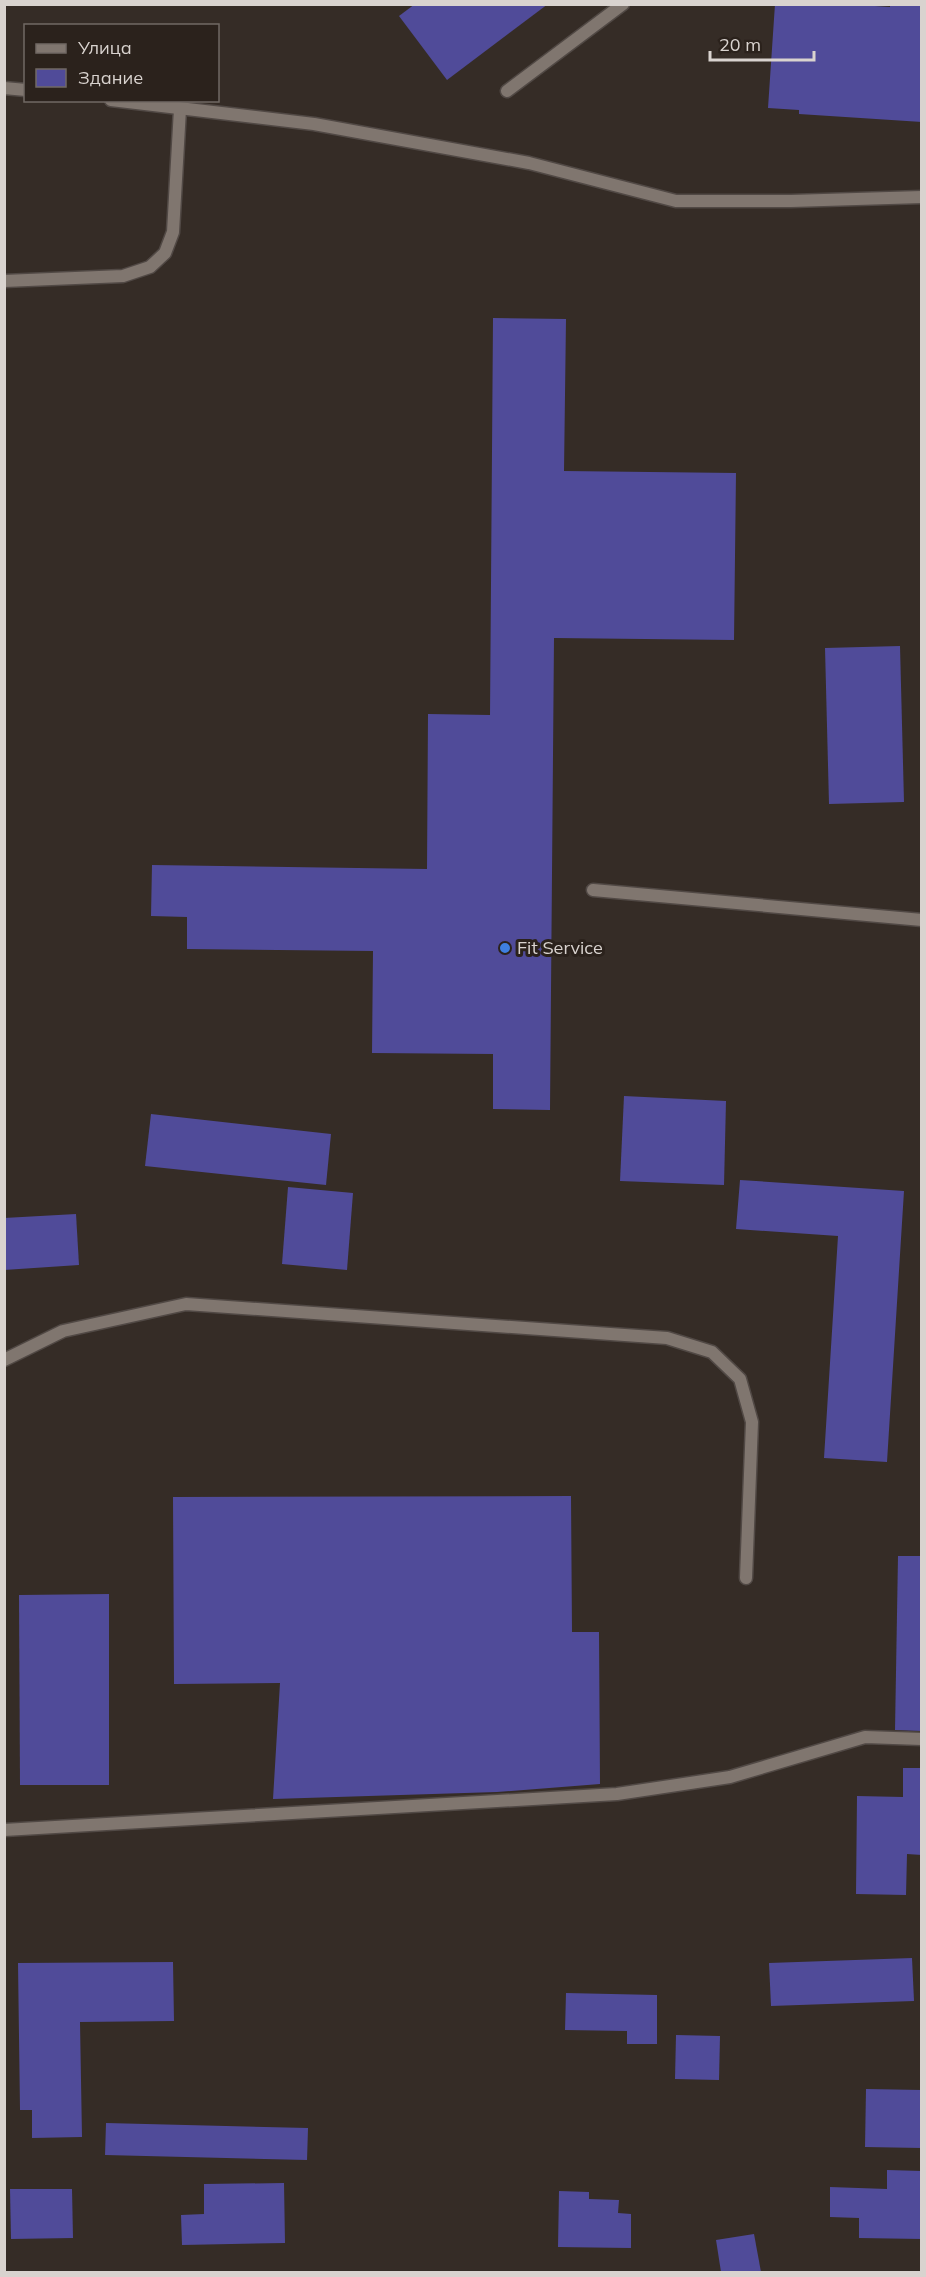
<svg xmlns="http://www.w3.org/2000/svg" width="926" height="2277" font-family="Mulish,sans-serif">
<rect width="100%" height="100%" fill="#352c26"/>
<g fill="#504b99">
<path d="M 415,4 L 548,4 L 447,80 L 399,16 Z"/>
<path d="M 775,4 L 845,4 L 890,7 L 890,4 L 922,4 L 922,122 L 799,114 L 799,110 L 768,108 Z"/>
<path d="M 493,318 L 566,319 L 564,471 L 736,473 L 734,640 L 554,638 L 550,1110 L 493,1109 L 493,1054 L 372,1053 L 373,951 L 187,949 L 187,917 L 151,916 L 152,865 L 427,869 L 428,714 L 490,715 Z"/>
<path d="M 900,646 L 904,802 L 829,804 L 825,648 Z"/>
<path d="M 624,1096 L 726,1101 L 724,1185 L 620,1181 Z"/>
<path d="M 151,1114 L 331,1134 L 326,1185 L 145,1166 Z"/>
<path d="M 740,1180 L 904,1191 L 887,1462 L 824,1458 L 838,1236 L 736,1229 Z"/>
<path d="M 288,1187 L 353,1193 L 347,1270 L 282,1264 Z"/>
<path d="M 76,1214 L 79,1265 L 4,1270 L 4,1218 Z"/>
<path d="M 571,1496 L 572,1632 L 599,1632 L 600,1784 L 497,1792 L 273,1799 L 280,1683 L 174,1684 L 173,1497 Z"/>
<path d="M 898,1556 L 922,1556 L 922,1731 L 895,1730 Z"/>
<path d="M 109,1594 L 109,1785 L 20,1785 L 19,1595 Z"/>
<path d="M 903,1768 L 922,1768 L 922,1855 L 907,1854 L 906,1895 L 856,1894 L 857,1796 L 903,1797 Z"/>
<path d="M 912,1958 L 914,2001 L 771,2006 L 769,1963 Z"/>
<path d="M 173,1962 L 174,2021 L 80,2022 L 82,2137 L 32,2138 L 32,2110 L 20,2110 L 18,1963 Z"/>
<path d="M 566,1993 L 657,1995 L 657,2044 L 627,2044 L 627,2031 L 565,2030 Z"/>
<path d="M 676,2035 L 720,2036 L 719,2080 L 675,2079 Z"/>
<path d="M 866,2089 L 922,2090 L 922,2148 L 865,2147 Z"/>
<path d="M 106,2123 L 308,2128 L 307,2160 L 105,2155 Z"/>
<path d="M 887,2170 L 922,2171 L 922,2239 L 859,2238 L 859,2218 L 830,2217 L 830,2187 L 887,2189 Z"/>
<path d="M 284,2183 L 285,2243 L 182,2245 L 181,2215 L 204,2214 L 204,2184 Z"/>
<path d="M 10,2189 L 72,2189 L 73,2238 L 11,2239 Z"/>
<path d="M 559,2191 L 589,2192 L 589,2199 L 619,2200 L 618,2213 L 631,2214 L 631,2248 L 558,2247 Z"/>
<path d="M 754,2234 L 761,2272 L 721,2272 L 716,2240 Z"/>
</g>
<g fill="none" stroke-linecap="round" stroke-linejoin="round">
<defs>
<g id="service">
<path d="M 507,91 L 623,4"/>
<path d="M 4,281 L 123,276 L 150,267 L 165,253 L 173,232 L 180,109"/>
<path d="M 593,890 L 922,920"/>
<path d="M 4,1360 L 63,1331 L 186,1304 L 667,1338 L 712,1352 L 740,1379 L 752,1422 L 746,1578"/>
</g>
<g id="minor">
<path d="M 4,88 L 26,90"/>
<path d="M 111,100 L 314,124 L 529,163 L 676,201 L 791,201 L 922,197"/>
<path d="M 4,1830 L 617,1794 L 730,1777 L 865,1737 L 922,1739"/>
</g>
</defs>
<use href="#service" stroke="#514945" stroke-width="15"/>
<use href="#minor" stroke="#514945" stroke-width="15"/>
<use href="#service" stroke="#80766f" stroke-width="12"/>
<use href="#minor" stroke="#80766f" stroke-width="12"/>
</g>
<circle fill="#3f7fe0" stroke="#2b221c" stroke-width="2" cx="505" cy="948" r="6"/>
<g text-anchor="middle" stroke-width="6" stroke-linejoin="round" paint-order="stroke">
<g font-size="18" fill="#d9d3cf" stroke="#2b221c" text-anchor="start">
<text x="517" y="954">Fit Service</text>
</g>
</g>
<rect width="926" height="2277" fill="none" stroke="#d9d3cf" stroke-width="12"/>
<rect x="24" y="24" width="195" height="78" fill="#2b221c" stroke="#716964" stroke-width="1.5"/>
<rect x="36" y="44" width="30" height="9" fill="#80766f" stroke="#716964" stroke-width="1.5"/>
<text x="78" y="54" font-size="18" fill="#d9d3cf">Улица</text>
<rect x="36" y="69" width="30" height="18" fill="#504b99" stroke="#716964" stroke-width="1.5"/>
<text x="78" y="84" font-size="18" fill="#d9d3cf">Здание</text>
<path d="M710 51v9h104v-9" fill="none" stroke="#d9d3cf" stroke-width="3"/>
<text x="719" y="51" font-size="18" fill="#d9d3cf" stroke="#2b221c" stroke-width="4.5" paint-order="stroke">20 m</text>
</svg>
